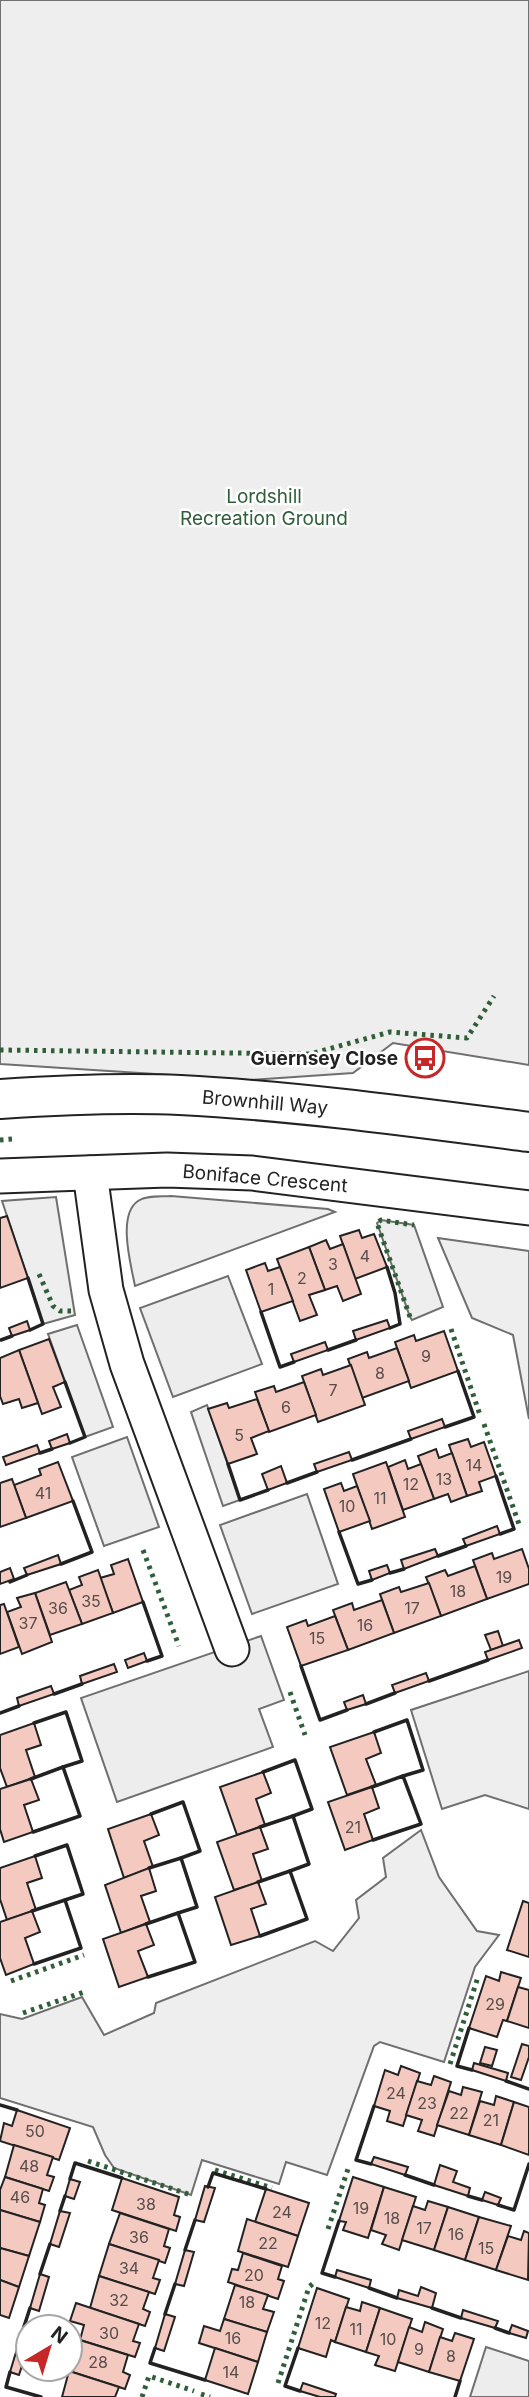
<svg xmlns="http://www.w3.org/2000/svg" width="529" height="2397" font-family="Inter,sans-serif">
<rect width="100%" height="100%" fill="#fff"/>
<g fill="#eee" stroke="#6f6f6f" stroke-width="2">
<path d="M 0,0 L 529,0 L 529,1065 L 393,1043 L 353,1073 L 249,1080 L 0,1064 Z"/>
<path d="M 171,1196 L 328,1209 L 335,1212 L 135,1286 C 131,1265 117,1215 138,1201 C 147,1195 161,1197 171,1196 Z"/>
<path d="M 56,1197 L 75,1315 L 43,1324 L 2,1201 Z"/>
<path d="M 381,1220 L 414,1225 L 443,1307 L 412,1320 L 410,1317 L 377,1223 Z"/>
<path d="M 438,1238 L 529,1251 L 529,1419 L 513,1335 L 472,1318 Z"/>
<path d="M 77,1325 L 113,1427 L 85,1437 L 48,1334 Z"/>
<path d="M 207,1405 L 240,1500 L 223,1506 L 191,1412 Z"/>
<path d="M 529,1671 L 529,1809 L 485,1795 L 442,1809 L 411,1710 Z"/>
<path d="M 421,1830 L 439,1877 L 477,1931 L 499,1935 L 475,1967 L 444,2062 L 380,2042 L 374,2046 L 327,2175 L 286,2162 L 279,2184 L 202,2160 L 191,2195 L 114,2168 L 105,2155 L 93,2127 L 0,2098 L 0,2014 L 22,2019 L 82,1997 L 104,2035 L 154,2013 L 156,2003 L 315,1941 L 333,1951 L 359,1918 L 356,1900 L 386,1877 L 383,1858 Z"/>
</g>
<g fill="#ededed" stroke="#6f6f6f" stroke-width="2">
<path d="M 228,1276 L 262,1364 L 173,1397 L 140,1308 Z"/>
<path d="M 127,1437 L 159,1527 L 104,1546 L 72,1457 Z"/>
<path d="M 307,1494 L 338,1584 L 252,1614 L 220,1525 Z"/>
<path d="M 261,1636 L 284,1700 L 259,1709 L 273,1747 L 117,1802 L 81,1698 Z"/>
<path d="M 486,2347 L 529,2361 L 529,2397 L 470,2397 Z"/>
</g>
<g fill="#f3c9c0" stroke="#222" stroke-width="2">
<path d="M 7,1216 L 28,1278 L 0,1288 L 0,1218 Z"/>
<path d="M 359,1230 L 362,1238 L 374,1234 L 387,1267 L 355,1279 L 340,1236 Z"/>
<path d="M 326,1240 L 330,1249 L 343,1244 L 361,1294 L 343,1301 L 337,1286 L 325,1290 L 309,1247 Z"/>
<path d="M 309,1247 L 325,1290 L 309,1295 L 317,1315 L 300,1321 L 277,1259 Z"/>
<path d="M 265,1263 L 268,1271 L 280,1267 L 293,1301 L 261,1312 L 246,1270 Z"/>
<path d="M 387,1320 L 390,1328 L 356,1340 L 353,1331 Z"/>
<path d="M 27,1321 L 30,1330 L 12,1336 L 9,1328 Z"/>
<path d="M 444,1331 L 458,1371 L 411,1388 L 395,1342 L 414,1335 L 416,1341 Z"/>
<path d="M 49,1339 L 65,1382 L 53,1387 L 61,1407 L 42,1414 L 19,1350 Z"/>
<path d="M 325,1342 L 328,1350 L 294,1362 L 291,1354 Z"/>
<path d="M 397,1348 L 409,1381 L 362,1398 L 348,1359 L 367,1352 L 369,1358 Z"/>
<path d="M 19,1350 L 38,1403 L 22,1408 L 19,1399 L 3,1404 L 0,1396 L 0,1358 Z"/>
<path d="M 351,1365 L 365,1405 L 318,1422 L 302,1376 L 321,1369 L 323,1375 Z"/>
<path d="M 304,1382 L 316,1415 L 269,1432 L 255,1392 L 274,1386 L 276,1392 Z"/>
<path d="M 257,1399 L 269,1431 L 251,1438 L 257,1454 L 228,1464 L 208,1409 L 227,1403 L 229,1408 Z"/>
<path d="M 442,1419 L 445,1427 L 411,1439 L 408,1431 Z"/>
<path d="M 67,1434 L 70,1443 L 52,1449 L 49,1441 Z"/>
<path d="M 468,1439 L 471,1447 L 484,1442 L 496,1476 L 479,1482 L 482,1491 L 467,1496 L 449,1445 Z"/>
<path d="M 37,1445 L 40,1453 L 6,1465 L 3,1457 Z"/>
<path d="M 436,1449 L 439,1458 L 452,1453 L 467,1496 L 451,1502 L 448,1494 L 434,1499 L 418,1456 Z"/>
<path d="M 349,1452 L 352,1460 L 317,1472 L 314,1464 Z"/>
<path d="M 405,1460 L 408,1469 L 421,1464 L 434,1499 L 403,1510 L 388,1467 Z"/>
<path d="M 58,1462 L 73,1501 L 26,1518 L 14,1485 L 41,1475 L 39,1469 Z"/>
<path d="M 386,1462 L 405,1517 L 372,1529 L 353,1474 Z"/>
<path d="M 281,1466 L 287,1483 L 268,1490 L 262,1474 Z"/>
<path d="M 12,1479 L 26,1518 L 0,1527 L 0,1483 Z"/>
<path d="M 341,1483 L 344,1491 L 357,1486 L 370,1521 L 339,1532 L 324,1489 Z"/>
<path d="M 497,1526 L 500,1534 L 466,1546 L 463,1539 Z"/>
<path d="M 435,1549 L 438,1556 L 404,1569 L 401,1560 Z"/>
<path d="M 522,1549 L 529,1569 L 529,1584 L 487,1599 L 473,1560 L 492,1553 L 494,1559 Z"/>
<path d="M 58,1555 L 61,1564 L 27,1575 L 24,1568 Z"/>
<path d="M 128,1559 L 143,1602 L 113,1613 L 100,1578 L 114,1574 L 111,1565 Z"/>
<path d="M 387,1565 L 390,1573 L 372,1580 L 369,1571 Z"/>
<path d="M 475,1566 L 487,1599 L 441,1616 L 426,1577 L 445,1570 L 448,1576 Z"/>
<path d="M 10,1568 L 14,1579 L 0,1584 L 0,1572 Z"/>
<path d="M 98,1570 L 113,1613 L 82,1624 L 69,1590 L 82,1585 L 79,1577 Z"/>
<path d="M 66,1582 L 82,1624 L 50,1635 L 35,1593 Z"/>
<path d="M 429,1583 L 441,1616 L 394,1633 L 380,1594 L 399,1587 L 401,1592 Z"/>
<path d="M 35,1593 L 52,1642 L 22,1654 L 7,1612 L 21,1607 L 17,1598 Z"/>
<path d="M 382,1600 L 394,1633 L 348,1650 L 333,1610 L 352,1603 L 354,1610 Z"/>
<path d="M 4,1604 L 19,1647 L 0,1654 L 0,1605 Z"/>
<path d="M 335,1616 L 348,1650 L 301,1666 L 287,1627 L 306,1620 L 308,1626 Z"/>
<path d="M 498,1631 L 503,1646 L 491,1650 L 485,1635 Z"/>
<path d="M 519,1640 L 522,1648 L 488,1660 L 485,1652 Z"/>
<path d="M 144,1653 L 147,1661 L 128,1668 L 125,1660 Z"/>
<path d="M 114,1664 L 117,1672 L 82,1684 L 80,1676 Z"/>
<path d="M 426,1673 L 429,1681 L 395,1693 L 392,1685 Z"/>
<path d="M 51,1686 L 54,1694 L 19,1706 L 17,1698 Z"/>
<path d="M 363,1695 L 366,1704 L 347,1710 L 344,1702 Z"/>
<path d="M 34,1723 L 41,1745 L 26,1750 L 35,1777 L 7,1787 L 0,1768 L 0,1735 Z"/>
<path d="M 374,1732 L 381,1753 L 366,1759 L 376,1785 L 347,1795 L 330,1747 Z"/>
<path d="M 263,1772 L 271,1793 L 256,1799 L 265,1825 L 237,1835 L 220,1787 Z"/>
<path d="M 31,1779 L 39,1800 L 24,1805 L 33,1832 L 4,1842 L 0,1829 L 0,1789 Z"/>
<path d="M 372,1787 L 379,1808 L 364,1814 L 373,1840 L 345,1850 L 328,1802 Z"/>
<path d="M 151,1814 L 159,1835 L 144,1841 L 153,1867 L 124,1878 L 108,1829 Z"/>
<path d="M 260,1827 L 268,1849 L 253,1854 L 262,1881 L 234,1890 L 217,1842 Z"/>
<path d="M 35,1856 L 42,1878 L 27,1883 L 36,1910 L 7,1920 L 0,1899 L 0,1868 Z"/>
<path d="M 149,1868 L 156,1891 L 141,1896 L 150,1922 L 121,1933 L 105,1885 Z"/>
<path d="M 258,1882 L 266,1904 L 251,1909 L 260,1936 L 231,1945 L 215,1897 Z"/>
<path d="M 523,1901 L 529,1903 L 529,1957 L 507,1950 Z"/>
<path d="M 32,1911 L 40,1932 L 25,1938 L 34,1964 L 6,1975 L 0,1958 L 0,1922 Z"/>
<path d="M 146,1924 L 154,1945 L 138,1951 L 148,1977 L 119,1987 L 103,1939 Z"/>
<path d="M 501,1972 L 521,1978 L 507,2021 L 503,2020 L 497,2037 L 469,2028 L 486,1976 L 499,1981 Z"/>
<path d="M 518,1987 L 529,1990 L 529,2028 L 507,2021 Z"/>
<path d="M 522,2044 L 529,2046 L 529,2057 L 521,2080 L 511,2077 Z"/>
<path d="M 485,2047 L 497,2050 L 492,2066 L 480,2063 Z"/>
<path d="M 474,2063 L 508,2073 L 506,2081 L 472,2070 Z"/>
<path d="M 401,2066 L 420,2073 L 403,2126 L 387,2121 L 390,2111 L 374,2106 L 385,2070 L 398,2075 Z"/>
<path d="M 434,2076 L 451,2082 L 434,2136 L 418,2131 L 422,2120 L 406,2115 L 417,2081 L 431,2085 Z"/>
<path d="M 463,2087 L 482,2092 L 469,2135 L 437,2125 L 449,2091 L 461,2095 Z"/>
<path d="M 496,2096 L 514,2102 L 501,2145 L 469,2135 L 480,2101 L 494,2105 Z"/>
<path d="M 514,2102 L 529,2107 L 529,2155 L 501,2145 Z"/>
<path d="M 17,2110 L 70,2128 L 59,2160 L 0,2141 L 4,2123 L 12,2126 Z"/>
<path d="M 14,2145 L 53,2157 L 47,2175 L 54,2177 L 49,2191 L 5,2177 Z"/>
<path d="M 374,2157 L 408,2167 L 405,2175 L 371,2164 Z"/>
<path d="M 440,2165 L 457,2171 L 453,2182 L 470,2188 L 468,2196 L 434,2185 Z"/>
<path d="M 5,2177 L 43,2189 L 39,2203 L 45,2205 L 40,2222 L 0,2210 L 0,2190 Z"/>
<path d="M 353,2177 L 384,2187 L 368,2238 L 343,2230 L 346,2222 L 339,2221 Z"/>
<path d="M 122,2178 L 179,2197 L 174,2215 L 180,2217 L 176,2231 L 112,2210 Z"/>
<path d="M 70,2179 L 80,2182 L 74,2199 L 65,2196 Z"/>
<path d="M 205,2186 L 215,2188 L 204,2222 L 195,2220 Z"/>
<path d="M 384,2187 L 416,2197 L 399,2250 L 382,2244 L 386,2235 L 371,2230 Z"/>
<path d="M 266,2189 L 309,2203 L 298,2236 L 255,2222 Z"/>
<path d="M 485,2192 L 501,2198 L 498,2205 L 482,2200 Z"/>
<path d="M 428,2201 L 448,2207 L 434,2250 L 402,2240 L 413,2206 L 425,2210 Z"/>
<path d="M 448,2207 L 479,2217 L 465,2260 L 434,2250 Z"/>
<path d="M 0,2210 L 40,2222 L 29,2256 L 0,2248 Z"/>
<path d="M 60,2211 L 70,2213 L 59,2247 L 50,2244 Z"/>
<path d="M 120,2213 L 169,2229 L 164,2246 L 170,2248 L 165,2263 L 109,2244 Z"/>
<path d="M 479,2217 L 511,2226 L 496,2270 L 465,2260 Z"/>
<path d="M 247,2219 L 298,2236 L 288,2267 L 238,2251 Z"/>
<path d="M 524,2231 L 529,2233 L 528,2280 L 496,2270 L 508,2236 L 521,2240 Z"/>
<path d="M 109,2244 L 159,2260 L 153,2278 L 160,2280 L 155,2294 L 99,2276 Z"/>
<path d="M 0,2248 L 29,2256 L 19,2287 L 0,2280 Z"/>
<path d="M 185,2250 L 194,2252 L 184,2286 L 175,2284 Z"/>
<path d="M 243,2253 L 282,2266 L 278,2279 L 284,2281 L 278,2299 L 228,2282 L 232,2269 L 238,2270 Z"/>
<path d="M 337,2270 L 371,2280 L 369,2288 L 335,2277 Z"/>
<path d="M 40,2274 L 49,2277 L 39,2311 L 30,2308 Z"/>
<path d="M 99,2276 L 149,2292 L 143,2309 L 150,2312 L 145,2326 L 90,2308 Z"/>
<path d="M 0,2280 L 19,2287 L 9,2318 L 0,2315 Z"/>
<path d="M 235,2285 L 268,2295 L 263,2309 L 274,2312 L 267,2332 L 224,2319 Z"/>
<path d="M 421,2287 L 436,2293 L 432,2308 L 397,2298 L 399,2290 L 418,2296 Z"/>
<path d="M 317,2288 L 349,2299 L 335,2342 L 331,2340 L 326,2357 L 298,2348 Z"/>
<path d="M 362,2302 L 380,2308 L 366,2352 L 335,2342 L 346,2307 L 360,2311 Z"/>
<path d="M 76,2303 L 139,2324 L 133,2341 L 140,2343 L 135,2357 L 80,2340 L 84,2325 L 70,2321 Z"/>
<path d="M 380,2308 L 412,2319 L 395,2371 L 375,2365 L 379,2356 L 366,2352 Z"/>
<path d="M 463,2310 L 498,2321 L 495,2328 L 461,2318 Z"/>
<path d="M 165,2314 L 175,2317 L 164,2351 L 155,2348 Z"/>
<path d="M 224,2319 L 267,2332 L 258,2362 L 199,2343 L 204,2326 L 220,2331 Z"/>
<path d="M 425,2322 L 443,2329 L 429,2372 L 398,2362 L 409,2327 L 422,2332 Z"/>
<path d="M 512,2325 L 528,2331 L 526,2338 L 509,2333 Z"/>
<path d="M 455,2333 L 474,2339 L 460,2381 L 429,2372 L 440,2337 L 452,2341 Z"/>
<path d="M 70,2337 L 128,2355 L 123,2372 L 130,2375 L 125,2389 L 63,2369 L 70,2369 Z"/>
<path d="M 20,2339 L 28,2341 L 28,2347 L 19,2375 L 10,2372 Z"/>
<path d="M 215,2348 L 258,2362 L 248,2394 L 205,2380 Z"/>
<path d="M 69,2371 L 119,2387 L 115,2397 L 62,2397 Z"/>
<path d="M 303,2383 L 336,2394 L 335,2397 L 320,2397 L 300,2391 Z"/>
</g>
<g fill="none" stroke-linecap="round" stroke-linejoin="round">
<defs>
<g id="street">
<path d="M 90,1173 L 106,1290 L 127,1364 L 232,1649"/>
<path d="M 0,1176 L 167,1170 L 252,1173 L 529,1208"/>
</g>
<path id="secondary" d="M 0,1099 C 60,1095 120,1092 180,1095 C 297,1101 413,1117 529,1132"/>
</defs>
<use href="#street" stroke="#222" stroke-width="37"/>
<use href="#secondary" stroke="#222" stroke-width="42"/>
<use href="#street" stroke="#fff" stroke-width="33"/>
<use href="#secondary" stroke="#fff" stroke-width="38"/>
<g stroke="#2f5e38" stroke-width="5" stroke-dasharray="3.5 5" stroke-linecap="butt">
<path d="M 0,1050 L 310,1054 L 390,1032 L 467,1038 L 494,996"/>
<path d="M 0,1140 L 12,1139"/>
<path d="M 39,1274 L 53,1306 L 60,1311 L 71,1311"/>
<path d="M 410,1317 L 377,1223 L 381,1220 L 414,1225"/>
<path d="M 451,1329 L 480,1415"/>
<path d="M 484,1424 L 520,1527"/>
<path d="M 143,1550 L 179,1646"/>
<path d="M 290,1692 L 305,1735"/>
<path d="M 11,1981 L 84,1955"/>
<path d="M 23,2013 L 87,1991"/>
<path d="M 450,2064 L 478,1977"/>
<path d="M 88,2161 L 191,2195"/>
<path d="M 215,2170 L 272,2188"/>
<path d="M 328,2229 L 348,2169"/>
<path d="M 278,2383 L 309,2287 L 315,2282"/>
<path d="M 201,2394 L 210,2397"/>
<path d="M 142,2397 L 149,2376 L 194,2391"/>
</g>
<g stroke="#222" stroke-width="3.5">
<path d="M 387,1267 L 395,1293 L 400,1324 L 390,1328"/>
<path d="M 28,1278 L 43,1324 L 30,1330"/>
<path d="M 261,1312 L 280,1367 L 294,1362"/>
<path d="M 1,1340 L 12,1336"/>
<path d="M 328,1350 L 356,1340"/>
<path d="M 65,1382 L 85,1437 L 70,1443"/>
<path d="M 445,1427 L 474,1417 L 458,1371"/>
<path d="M 40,1453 L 52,1449"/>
<path d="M 352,1460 L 411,1439"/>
<path d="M 228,1464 L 240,1500 L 268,1490"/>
<path d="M 496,1476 L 514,1529 L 500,1534"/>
<path d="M 287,1483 L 317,1472"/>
<path d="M 339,1532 L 358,1584 L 372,1580"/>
<path d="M 438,1556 L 466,1546"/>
<path d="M 61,1564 L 92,1552 L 73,1501"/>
<path d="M 390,1573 L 404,1569"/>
<path d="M 10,1582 L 27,1575"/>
<path d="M 143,1602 L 162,1656 L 147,1661"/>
<path d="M 301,1666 L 320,1720 L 347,1710"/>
<path d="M 429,1681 L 488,1660"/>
<path d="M 54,1694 L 82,1684"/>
<path d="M 366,1704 L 395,1693"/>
<path d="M 0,1713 L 19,1706"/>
<path d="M 34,1723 L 66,1712 L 82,1761 L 63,1767"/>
<path d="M 374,1732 L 407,1720 L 423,1770 L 403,1776"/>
<path d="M 263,1772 L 295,1760 L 312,1809 L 293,1816"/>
<path d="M 31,1779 L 63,1767 L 80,1816 L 33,1832"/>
<path d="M 372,1787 L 403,1776 L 421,1824 L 373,1840"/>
<path d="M 151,1814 L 183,1802 L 200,1851 L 181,1858"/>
<path d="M 260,1827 L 293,1816 L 309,1864 L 290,1871"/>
<path d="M 35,1856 L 67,1845 L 83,1894 L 65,1900"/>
<path d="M 149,1868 L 181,1858 L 197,1907 L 178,1913"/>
<path d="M 258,1882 L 290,1871 L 307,1919 L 260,1936"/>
<path d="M 32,1911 L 65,1900 L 81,1948 L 34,1964"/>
<path d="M 146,1924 L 178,1913 L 195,1962 L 148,1977"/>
<path d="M 469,2028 L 457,2066 L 472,2070"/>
<path d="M 506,2081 L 529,2089"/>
<path d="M 0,2105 L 17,2110"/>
<path d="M 371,2164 L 356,2160 L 374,2106"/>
<path d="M 405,2175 L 434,2185"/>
<path d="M 70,2179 L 75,2163 L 122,2178"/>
<path d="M 208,2187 L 213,2173 L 266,2189"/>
<path d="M 468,2196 L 482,2200"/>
<path d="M 498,2205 L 514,2210 L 529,2164"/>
<path d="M 60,2211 L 65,2196"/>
<path d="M 185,2250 L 195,2220"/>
<path d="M 40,2274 L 50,2244"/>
<path d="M 335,2277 L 322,2273 L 339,2221"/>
<path d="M 369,2288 L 397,2298"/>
<path d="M 432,2308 L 461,2318"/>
<path d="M 165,2314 L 175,2284"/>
<path d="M 495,2328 L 509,2333"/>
<path d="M 20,2339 L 30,2308"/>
<path d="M 155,2348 L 150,2363 L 205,2380"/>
<path d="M 298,2348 L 285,2386 L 300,2391"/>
<path d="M 10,2372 L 6,2387 L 41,2397"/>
<path d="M 455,2397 L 460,2381"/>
</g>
</g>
<defs>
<symbol id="bus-ring" viewBox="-11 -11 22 22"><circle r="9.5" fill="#fff" stroke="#c62828" stroke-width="1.5"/><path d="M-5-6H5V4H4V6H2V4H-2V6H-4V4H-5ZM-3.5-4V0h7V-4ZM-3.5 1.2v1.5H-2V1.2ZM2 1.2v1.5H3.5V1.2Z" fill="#c62828"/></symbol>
</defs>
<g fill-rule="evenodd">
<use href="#bus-ring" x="403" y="1036" width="44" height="44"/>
</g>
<g text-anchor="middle" stroke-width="5" stroke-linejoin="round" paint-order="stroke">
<g font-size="16" fill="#564c4a">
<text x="365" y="1262">4</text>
<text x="333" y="1270">3</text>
<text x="302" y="1284">2</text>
<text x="271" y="1295">1</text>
<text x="426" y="1362">9</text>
<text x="380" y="1379">8</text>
<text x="333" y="1396">7</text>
<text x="286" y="1413">6</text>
<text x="239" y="1441">5</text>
<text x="474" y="1471">14</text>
<text x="444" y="1485">13</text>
<text x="411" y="1490">12</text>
<text x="43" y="1499">41</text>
<text x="380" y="1504">11</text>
<text x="347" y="1512">10</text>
<text x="504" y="1583">19</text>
<text x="458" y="1597">18</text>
<text x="91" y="1607">35</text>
<text x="58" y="1614">36</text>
<text x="412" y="1614">17</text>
<text x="28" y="1629">37</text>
<text x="365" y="1631">16</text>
<text x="317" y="1644">15</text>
<text x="353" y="1833">21</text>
<text x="495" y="2010">29</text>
<text x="396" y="2099">24</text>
<text x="427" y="2109">23</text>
<text x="459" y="2119">22</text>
<text x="491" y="2126">21</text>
<text x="35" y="2137">50</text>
<text x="29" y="2172">48</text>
<text x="20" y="2203">46</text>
<text x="146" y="2210">38</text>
<text x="361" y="2214">19</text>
<text x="282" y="2218">24</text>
<text x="392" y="2224">18</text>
<text x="424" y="2234">17</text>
<text x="456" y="2240">16</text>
<text x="139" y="2243">36</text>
<text x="268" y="2249">22</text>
<text x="486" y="2254">15</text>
<text x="129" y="2274">34</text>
<text x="254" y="2281">20</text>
<text x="119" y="2306">32</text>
<text x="247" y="2308">18</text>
<text x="323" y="2329">12</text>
<text x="356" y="2335">11</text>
<text x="109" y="2339">30</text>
<text x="233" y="2344">16</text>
<text x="388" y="2345">10</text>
<text x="419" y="2355">9</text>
<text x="451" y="2362">8</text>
<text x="98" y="2368">28</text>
<text x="231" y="2378">14</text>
</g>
<g font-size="19" fill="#2f5e38" stroke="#fff">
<text x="264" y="503">Lordshill<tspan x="264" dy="22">Recreation Ground</tspan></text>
</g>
<g font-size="19" font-weight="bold" fill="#222" stroke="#fff" text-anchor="end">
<text x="398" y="1065">Guernsey Close</text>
</g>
<g font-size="19" fill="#222" stroke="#fff">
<text transform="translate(265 1102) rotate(5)" y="7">Brownhill Way</text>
<text transform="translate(265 1178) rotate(5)" y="7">Boniface Crescent</text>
</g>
</g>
<g transform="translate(49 2348) rotate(38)"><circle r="33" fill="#ffffff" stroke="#a7a7a7" stroke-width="2"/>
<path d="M0-5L12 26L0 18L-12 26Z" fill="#c62828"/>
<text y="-10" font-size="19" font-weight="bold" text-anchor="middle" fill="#222222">N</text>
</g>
</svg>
